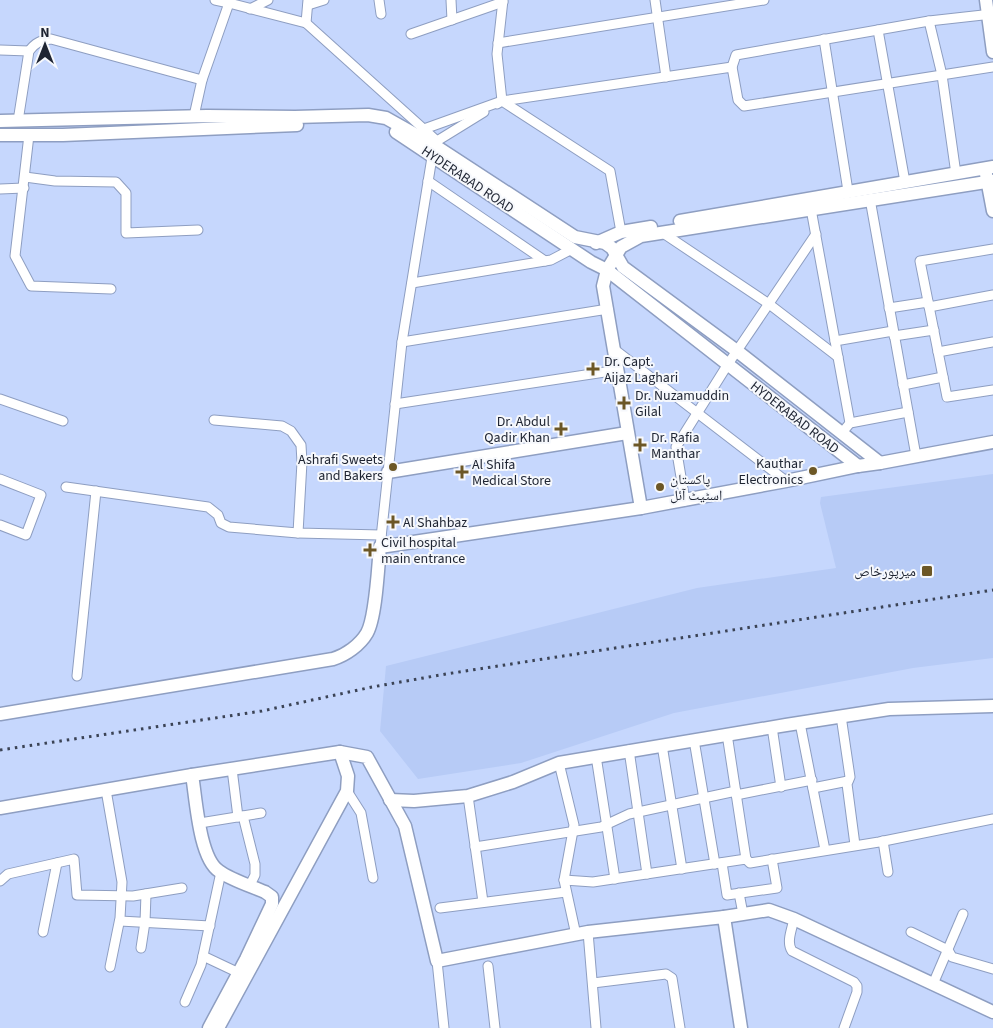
<svg xmlns="http://www.w3.org/2000/svg" width="993" height="1028" font-family="'Source Sans 3','Noto Naskh Arabic',sans-serif">
<rect width="100%" height="100%" fill="#c6d7fd"/>
<path fill="#b7cbf6" d="M 993,474 L 993,658 L 913,668 L 674,713 L 521,763 L 418,779 L 380,731 L 386,666 L 697,588 L 836,568 L 820,503 L 821,497 Z"/>
<g fill="none" stroke-linecap="round" stroke-linejoin="round">
<defs>
<g id="street">
<path d="M 229,0 L 229,3 L 306,23 L 308,0"/>
<path d="M 379,0 L 381,14"/>
<path d="M 451,0 L 452,20"/>
<path d="M 655,0 L 666,77"/>
<path d="M 308,5 L 324,0"/>
<path d="M 250,9 L 268,0"/>
<path d="M 929,21 L 942,75 L 956,174"/>
<path d="M 306,23 L 437,141"/>
<path d="M 878,30 L 905,182"/>
<path d="M 411,34 L 503,2"/>
<path d="M 824,39 L 848,191"/>
<path d="M 498,43 L 764,0"/>
<path d="M 0,50 L 29,51"/>
<path d="M 732,67 L 736,55 L 929,21 L 992,14"/>
<path d="M 502,101 L 610,171 L 621,232"/>
<path d="M 497,104 L 502,101 L 497,54 L 503,0"/>
<path d="M 194,116 L 202,80 L 229,3 L 215,0"/>
<path d="M 18,121 L 29,51 C 35,43 41,40 51,39 L 202,80"/>
<path d="M 424,129 L 502,101 L 732,67 L 738,100 L 744,106 L 993,67"/>
<path d="M 29,135 L 15,256 L 31,286 L 111,289"/>
<path d="M 25,177 L 55,181 L 116,182 L 126,193 L 126,233 L 198,230"/>
<path d="M 428,181 L 545,261"/>
<path d="M 0,189 L 24,188"/>
<path d="M 870,199 L 916,456"/>
<path d="M 811,209 L 850,423"/>
<path d="M 663,233 L 769,304 L 838,357"/>
<path d="M 993,249 L 920,261 L 947,397 L 993,390"/>
<path d="M 412,283 L 551,260 L 572,249"/>
<path d="M 929,307 L 993,295"/>
<path d="M 889,308 L 928,302"/>
<path d="M 894,336 L 934,330"/>
<path d="M 835,341 L 893,331"/>
<path d="M 402,342 L 608,309"/>
<path d="M 614,349 L 786,481"/>
<path d="M 938,352 L 993,342"/>
<path d="M 903,385 L 943,377"/>
<path d="M 0,399 L 63,421"/>
<path d="M 395,404 L 618,370"/>
<path d="M 214,420 L 282,426 L 291,431 L 301,445 L 302,462 L 298,533"/>
<path d="M 841,434 L 850,423 L 908,412"/>
<path d="M 0,479 L 41,495 L 26,535 L 0,525"/>
<path d="M 66,487 L 208,507 L 218,515 L 221,523 L 229,527 L 298,533 L 381,535"/>
<path d="M 685,501 L 676,447 L 728,364 L 816,234"/>
<path d="M 380,547 L 402,342 L 434,145 L 437,141 L 484,112"/>
<path d="M 77,676 L 96,491"/>
<path d="M 841,716 L 850,777 L 847,784 L 855,845"/>
<path d="M 800,723 L 825,850"/>
<path d="M 772,727 L 781,787"/>
<path d="M 727,734 L 746,859"/>
<path d="M 694,740 L 715,864"/>
<path d="M 662,745 L 682,869"/>
<path d="M 629,750 L 647,874"/>
<path d="M 596,756 L 615,879"/>
<path d="M 559,763 L 574,825 L 564,880 L 576,935"/>
<path d="M 232,769 L 238,817"/>
<path d="M 813,788 L 848,781"/>
<path d="M 106,790 L 122,882 L 120,918 L 110,967"/>
<path d="M 347,791 L 361,813 L 373,878"/>
<path d="M 736,795 L 812,780"/>
<path d="M 468,796 L 483,902"/>
<path d="M 243,816 L 255,864 L 255,875 L 250,885"/>
<path d="M 200,823 L 261,813"/>
<path d="M 883,841 L 888,872"/>
<path d="M 475,847 L 601,827 L 629,814 L 736,791"/>
<path d="M 722,863 L 727,895 L 777,888 L 772,859"/>
<path d="M 564,880 L 593,882 L 746,859 L 750,863 L 879,842 L 993,819"/>
<path d="M 0,881 L 8,874 L 74,859 L 77,895 L 133,896 L 182,888"/>
<path d="M 739,893 L 743,914"/>
<path d="M 440,908 L 566,892"/>
<path d="M 794,919 C 792,929 786,942 792,951 L 854,982 L 857,986 L 857,992 L 844,1028"/>
<path d="M 120,921 L 210,926"/>
<path d="M 43,932 L 57,863"/>
<path d="M 588,932 L 596,1028"/>
<path d="M 911,932 L 948,950 L 952,957 L 993,969"/>
<path d="M 141,948 L 145,922 L 146,894"/>
<path d="M 203,956 L 239,973"/>
<path d="M 437,961 L 444,1028"/>
<path d="M 488,966 L 495,1028"/>
<path d="M 593,983 L 666,974 L 672,978 L 680,1028"/>
<path d="M 933,984 L 963,914"/>
<path d="M 185,1002 L 201,965 L 221,872"/>
</g>
<g id="secondary">
<path d="M 986,0 L 993,52"/>
<path d="M 0,121 L 207,116 L 295,117 L 368,115 L 386,118 L 434,145 L 575,237 L 605,243 L 612,248 L 623,267 L 737,351 L 880,463"/>
<path d="M 396,132 L 591,262 L 607,270 L 858,466"/>
<path d="M 0,135 L 63,135 L 297,125"/>
<path d="M 986,174 L 993,211"/>
<path d="M 680,221 L 993,167"/>
<path d="M 596,243 L 621,232 L 651,227"/>
<path d="M 388,472 L 627,433"/>
<path d="M 641,508 L 786,481 L 858,466 L 880,463 L 993,442"/>
<path d="M 0,714 L 333,659 C 346,655 360,645 367,633 C 376,617 378,567 380,547 L 641,508 L 603,286 L 607,270 L 621,247 L 641,236 L 993,181"/>
<path d="M 192,775 C 196,798 199,858 219,871 C 231,880 251,886 265,892 L 272,897 L 272,904 L 246,959 L 209,1028"/>
<path d="M 390,800 L 414,801 L 468,796 L 513,782 L 559,763 L 786,725 L 889,709 L 993,706"/>
<path d="M 0,808 L 192,775 L 340,752 L 367,757 L 405,826 L 437,961 L 588,932 L 724,917 L 741,1028"/>
<path d="M 724,917 L 769,910 L 794,919 L 993,1012"/>
<path d="M 218,1028 L 347,791 L 348,776 L 340,752"/>
</g>
</defs>
<use href="#street" stroke="#8e9ec1" stroke-width="11"/>
<use href="#secondary" stroke="#8e9ec1" stroke-width="15"/>
<use href="#street" stroke="#fff" stroke-width="9"/>
<use href="#secondary" stroke="#fff" stroke-width="12"/>
<path stroke="#3b4355" stroke-width="3" stroke-dasharray="2.5 5" stroke-linecap="butt" d="M 0,750 L 262,711 L 372,687 L 446,674 L 993,590"/>
</g>
<g fill="#6c5726" stroke="#f6f8fc" stroke-width="2">
<path d="M590.5 361.5h5v5h5v5h-5v5h-5v-5h-5v-5h5z"/>
<path d="M621.5 395.5h5v5h5v5h-5v5h-5v-5h-5v-5h5z"/>
<path d="M558.5 421.5h5v5h5v5h-5v5h-5v-5h-5v-5h5z"/>
<path d="M637.5 437.5h5v5h5v5h-5v5h-5v-5h-5v-5h5z"/>
<circle cx="393" cy="467" r="5"/>
<circle cx="813" cy="471" r="5"/>
<path d="M459.5 464.5h5v5h5v5h-5v5h-5v-5h-5v-5h5z"/>
<circle cx="660" cy="487" r="5"/>
<path d="M390.5 514.5h5v5h5v5h-5v5h-5v-5h-5v-5h5z"/>
<path d="M367.5 542.5h5v5h5v5h-5v5h-5v-5h-5v-5h5z"/>
<rect x="921" y="565" width="12" height="12" rx="2.5"/>
</g>
<g text-anchor="middle" stroke-width="4" stroke-linejoin="round" paint-order="stroke">
<g font-size="14" fill="#1e2432" stroke="#f6f8fc">
<text transform="translate(468 179) rotate(34)" y="5">HYDERABAD ROAD</text>
<text transform="translate(795 417) rotate(38)" y="5">HYDERABAD ROAD</text>
</g>
<g font-size="14" fill="#1e2432" stroke="#f6f8fc" text-anchor="start">
<text x="604" y="366">Dr. Capt.<tspan x="604" dy="16">Aijaz Laghari</tspan></text>
<text x="635" y="400">Dr. Nuzamuddin<tspan x="635" dy="16">Gilal</tspan></text>
<text x="550" y="426" text-anchor="end">Dr. Abdul<tspan x="550" dy="16">Qadir Khan</tspan></text>
<text x="651" y="442">Dr. Rafia<tspan x="651" dy="16">Manthar</tspan></text>
<text x="383" y="464" text-anchor="end">Ashrafi Sweets<tspan x="383" dy="16">and Bakers</tspan></text>
<text x="803" y="468" text-anchor="end">Kauthar<tspan x="803" dy="16">Electronics</tspan></text>
<text x="472" y="469">Al Shifa<tspan x="472" dy="16">Medical Store</tspan></text>
<text x="670" y="484">پاکستان<tspan x="670" dy="16">اسٹیٹ آئل</tspan></text>
<text x="403" y="527">Al Shahbaz</text>
<text x="381" y="547">Civil hospital<tspan x="381" dy="16">main entrance</tspan></text>
<text x="916" y="576" text-anchor="end">ميرپورخاص</text>
</g>
</g>
<g transform="translate(45 45)" stroke="#f6f8fc" stroke-width="4" paint-order="stroke">
<path d="M0-4L9 19L0 12L-9 19Z" fill="#1e2432"/>
<text y="-8" font-size="14" font-weight="bold" text-anchor="middle" fill="#1e2432">N</text>
</g>
</svg>
